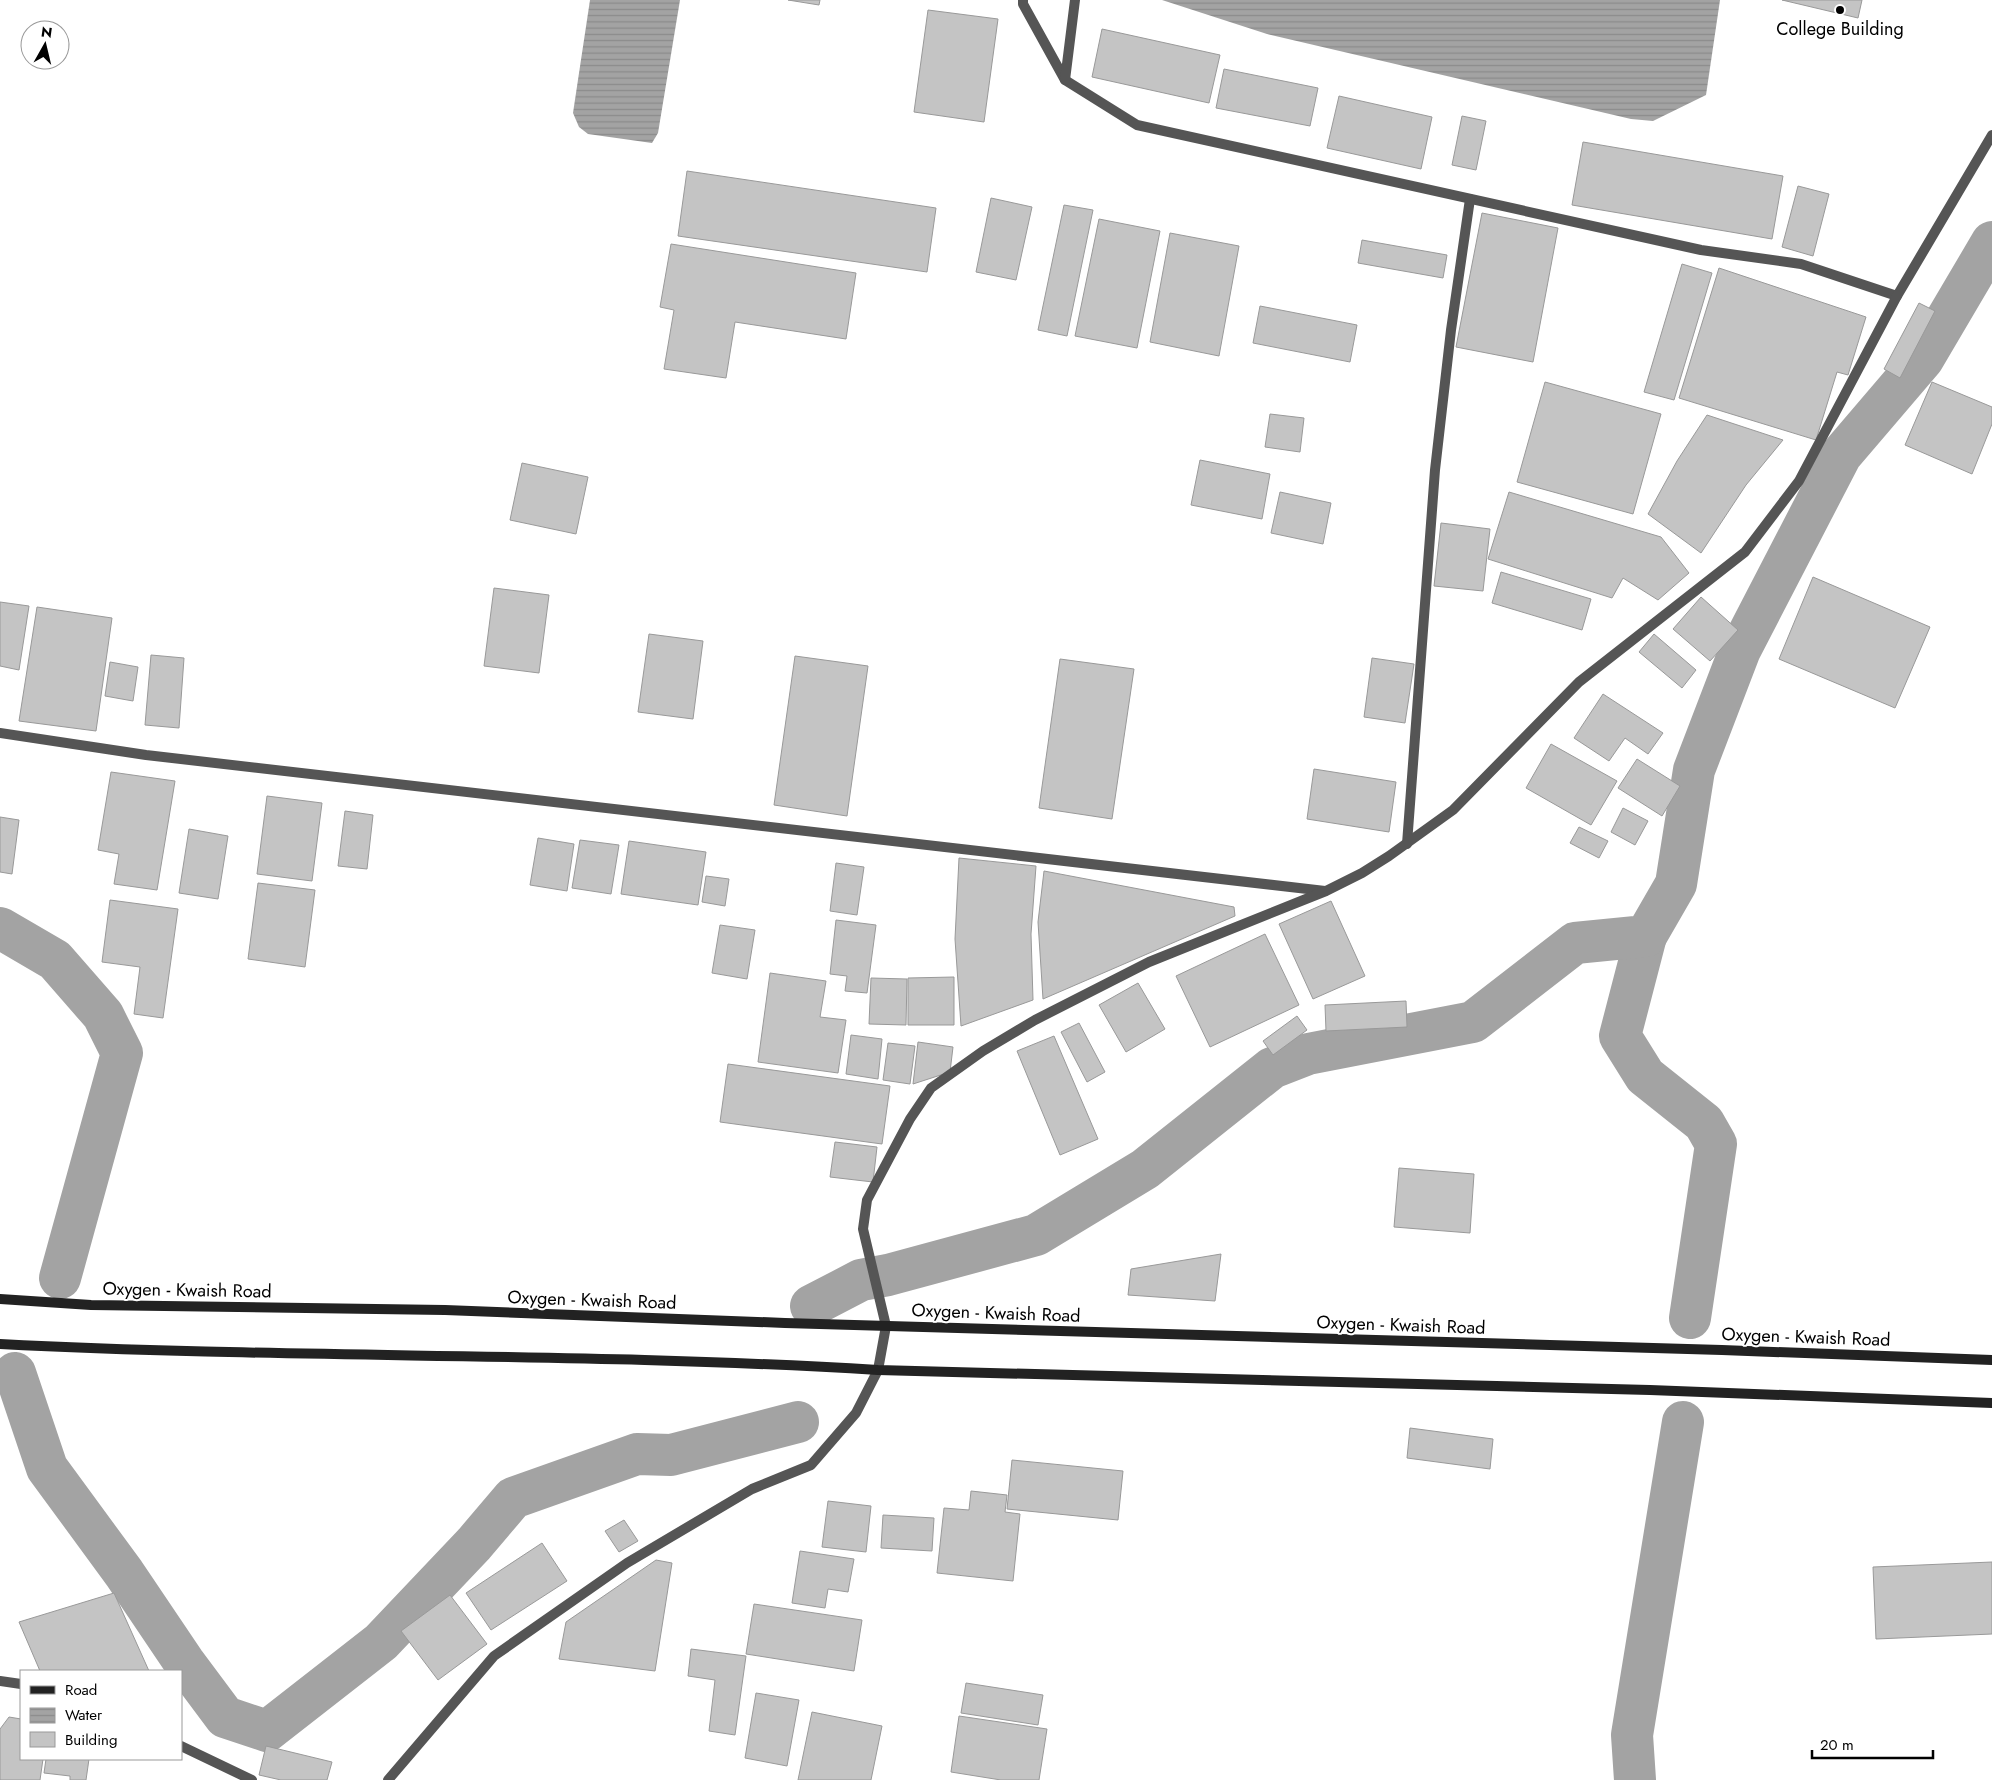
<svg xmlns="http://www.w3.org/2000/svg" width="1992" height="1780" font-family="Jost,sans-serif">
<defs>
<pattern id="water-rules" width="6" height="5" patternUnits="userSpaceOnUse" patternTransform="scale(1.25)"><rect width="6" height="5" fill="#a3a3a3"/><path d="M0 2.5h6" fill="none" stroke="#8b8b8b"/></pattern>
</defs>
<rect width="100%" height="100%" fill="#fff"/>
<g fill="url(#water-rules)">
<path d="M 590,0 L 680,0 L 658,133 L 652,143 L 588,134 L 579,127 L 573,113 Z"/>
<path d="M 1162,0 L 1720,0 L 1706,95 L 1653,121 L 1631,119 L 1267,34 Z"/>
</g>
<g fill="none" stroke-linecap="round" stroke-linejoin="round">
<g stroke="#a3a3a3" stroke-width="42">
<path d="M 0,928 L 55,960 L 103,1015 L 122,1053 L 60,1278"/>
<path d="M 1646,936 L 1620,1036 L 1645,1076 L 1704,1123 L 1716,1144 L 1690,1318"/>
<path d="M 811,1306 L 861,1280 L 888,1275 L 1036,1235 L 1145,1169 L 1272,1068 L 1308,1054 L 1473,1022 L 1575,943 L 1646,936 L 1676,884 L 1694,770 L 1740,650 L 1841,455 L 1923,359 L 1992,242"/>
<path d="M 15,1373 L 47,1468 L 124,1573 L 184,1662 L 225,1717 L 267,1731 L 381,1642 L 474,1544 L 513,1498 L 637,1454 L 671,1455 L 798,1422"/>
<path d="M 1635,1780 L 1632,1735 L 1683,1422"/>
</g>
</g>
<g fill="#c4c4c4" stroke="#999">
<path d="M 788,0 L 820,0 L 819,5 Z"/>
<path d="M 1782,0 L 1862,0 L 1858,18 Z"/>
<path d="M 928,10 L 998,19 L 984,122 L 914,112 Z"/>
<path d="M 1102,29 L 1220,55 L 1209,103 L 1092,77 Z"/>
<path d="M 1224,69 L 1318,88 L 1310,126 L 1216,108 Z"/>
<path d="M 1339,96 L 1432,117 L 1421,169 L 1327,148 Z"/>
<path d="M 1462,116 L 1486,121 L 1476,170 L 1452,165 Z"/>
<path d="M 1583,142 L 1783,176 L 1772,239 L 1572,205 Z"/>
<path d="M 687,171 L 936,208 L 927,272 L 678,236 Z"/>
<path d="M 1798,186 L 1829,194 L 1813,256 L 1782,247 Z"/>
<path d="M 991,198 L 1032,207 L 1016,280 L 976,272 Z"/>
<path d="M 1064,205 L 1093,210 L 1067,336 L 1038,330 Z"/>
<path d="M 1482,213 L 1558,228 L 1533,362 L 1456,347 Z"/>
<path d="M 1099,219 L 1160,231 L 1137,348 L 1075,336 Z"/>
<path d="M 1170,233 L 1239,246 L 1219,356 L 1150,342 Z"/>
<path d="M 1362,240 L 1447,255 L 1443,278 L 1358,263 Z"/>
<path d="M 671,244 L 856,273 L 846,339 L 735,322 L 726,378 L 664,369 L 674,310 L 660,307 Z"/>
<path d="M 1682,264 L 1712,273 L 1674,400 L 1644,392 Z"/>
<path d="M 1719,268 L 1866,317 L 1848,375 L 1837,372 L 1816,440 L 1679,398 Z"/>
<path d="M 1919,303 L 1935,311 L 1900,378 L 1884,369 Z"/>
<path d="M 1260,306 L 1357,325 L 1350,362 L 1253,343 Z"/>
<path d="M 1545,382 L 1661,414 L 1633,514 L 1517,482 Z"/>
<path d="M 1932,382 L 1992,407 L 1992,424 L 1972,474 L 1905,445 Z"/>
<path d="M 1270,414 L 1304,418 L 1300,452 L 1265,447 Z"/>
<path d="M 1707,415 L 1783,440 L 1746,485 L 1701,553 L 1648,514 L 1677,461 Z"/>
<path d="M 1200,460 L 1270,474 L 1262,519 L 1191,505 Z"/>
<path d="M 522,463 L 588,477 L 576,534 L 510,520 Z"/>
<path d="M 1280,492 L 1331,503 L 1323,544 L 1271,533 Z"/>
<path d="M 1509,492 L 1661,537 L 1689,573 L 1658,600 L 1623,578 L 1612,598 L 1488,559 Z"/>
<path d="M 1441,523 L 1490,529 L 1483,591 L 1434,586 Z"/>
<path d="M 1501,572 L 1591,599 L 1582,630 L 1492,603 Z"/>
<path d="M 1813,577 L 1930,627 L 1895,708 L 1779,659 Z"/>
<path d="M 494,588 L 549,595 L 539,673 L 484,666 Z"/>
<path d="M 1701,597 L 1738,630 L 1710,661 L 1673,629 Z"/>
<path d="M 0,602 L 29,606 L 19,670 L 0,666 Z"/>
<path d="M 37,607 L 112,618 L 96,731 L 19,721 Z"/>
<path d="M 649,634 L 703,641 L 693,719 L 638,712 Z"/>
<path d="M 1654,634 L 1696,670 L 1682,688 L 1639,652 Z"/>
<path d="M 151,655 L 184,658 L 179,728 L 145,725 Z"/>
<path d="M 795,656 L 868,666 L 847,816 L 774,805 Z"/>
<path d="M 1372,658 L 1414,664 L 1405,723 L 1364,717 Z"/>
<path d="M 1060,659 L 1134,669 L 1112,819 L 1039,808 Z"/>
<path d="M 110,662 L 138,667 L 133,701 L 105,696 Z"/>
<path d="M 1603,694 L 1663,733 L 1648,754 L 1625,738 L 1609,761 L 1574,738 Z"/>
<path d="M 1551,744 L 1617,781 L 1591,825 L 1526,788 Z"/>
<path d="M 1637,759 L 1680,786 L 1662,816 L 1618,788 Z"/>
<path d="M 1314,769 L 1396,782 L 1389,832 L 1307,819 Z"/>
<path d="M 111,772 L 175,781 L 157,890 L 114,884 L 119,854 L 98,850 Z"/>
<path d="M 267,796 L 322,803 L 312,881 L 257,874 Z"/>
<path d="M 1623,808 L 1648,821 L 1635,845 L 1611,832 Z"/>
<path d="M 345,811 L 373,815 L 367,869 L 338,866 Z"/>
<path d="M 0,817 L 19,820 L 12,874 L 0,872 Z"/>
<path d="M 1579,827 L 1608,841 L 1599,858 L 1570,843 Z"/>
<path d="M 189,829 L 228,836 L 218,899 L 179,893 Z"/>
<path d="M 538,838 L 574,844 L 567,891 L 530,885 Z"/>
<path d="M 580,840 L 619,845 L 611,894 L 572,888 Z"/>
<path d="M 629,841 L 706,852 L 698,905 L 621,894 Z"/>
<path d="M 959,858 L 1036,866 L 1031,934 L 1033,1000 L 961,1026 L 955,939 Z"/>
<path d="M 836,863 L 864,867 L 857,915 L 830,911 Z"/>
<path d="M 1044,871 L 1234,907 L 1235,916 L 1043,999 L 1038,922 Z"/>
<path d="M 706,876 L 729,879 L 725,906 L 702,902 Z"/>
<path d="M 258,883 L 315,890 L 305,967 L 248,959 Z"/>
<path d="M 110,900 L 178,909 L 163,1018 L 134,1014 L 140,967 L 102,962 Z"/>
<path d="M 1331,901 L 1365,976 L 1313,999 L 1279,924 Z"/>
<path d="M 836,920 L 876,925 L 867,993 L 845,991 L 847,976 L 830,974 Z"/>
<path d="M 720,925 L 755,930 L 747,979 L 712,973 Z"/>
<path d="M 1265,934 L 1299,1005 L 1210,1047 L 1176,976 Z"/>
<path d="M 770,973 L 826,981 L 820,1017 L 846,1020 L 838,1073 L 758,1062 Z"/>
<path d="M 954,977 L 954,1025 L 908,1025 L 908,978 Z"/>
<path d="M 871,978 L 907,979 L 906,1025 L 869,1024 Z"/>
<path d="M 1138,983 L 1165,1029 L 1126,1052 L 1099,1005 Z"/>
<path d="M 1406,1001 L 1407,1027 L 1326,1031 L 1325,1005 Z"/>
<path d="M 1297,1016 L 1307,1030 L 1273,1055 L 1263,1041 Z"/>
<path d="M 1079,1023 L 1105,1072 L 1087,1082 L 1061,1032 Z"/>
<path d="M 851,1035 L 882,1039 L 878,1079 L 846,1074 Z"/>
<path d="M 1054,1036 L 1098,1139 L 1060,1155 L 1017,1051 Z"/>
<path d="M 918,1042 L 953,1047 L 950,1072 L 913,1084 Z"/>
<path d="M 888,1043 L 915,1046 L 910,1084 L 883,1080 Z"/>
<path d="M 728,1064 L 890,1086 L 882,1144 L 720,1122 Z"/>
<path d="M 835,1142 L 877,1147 L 873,1182 L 830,1177 Z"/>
<path d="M 1399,1168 L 1474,1174 L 1470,1233 L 1394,1227 Z"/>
<path d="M 1221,1254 L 1215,1301 L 1128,1295 L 1131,1269 Z"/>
<path d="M 1410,1428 L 1493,1439 L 1490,1469 L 1407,1458 Z"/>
<path d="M 1012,1460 L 1123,1471 L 1118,1520 L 1007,1509 Z"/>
<path d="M 971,1491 L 1007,1495 L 1005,1512 L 1020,1514 L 1013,1581 L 937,1573 L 944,1508 L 969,1510 Z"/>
<path d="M 828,1501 L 871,1506 L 866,1552 L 822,1547 Z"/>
<path d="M 883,1515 L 934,1518 L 932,1551 L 881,1548 Z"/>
<path d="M 624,1520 L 638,1541 L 619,1552 L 605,1531 Z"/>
<path d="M 542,1543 L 567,1581 L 491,1630 L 466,1593 Z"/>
<path d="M 800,1551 L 854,1559 L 848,1592 L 828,1589 L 825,1608 L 792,1603 Z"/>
<path d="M 656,1560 L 672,1563 L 655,1671 L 559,1659 L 566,1622 Z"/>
<path d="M 1992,1562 L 1992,1634 L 1876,1639 L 1873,1567 Z"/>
<path d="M 114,1593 L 149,1671 L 40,1671 L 19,1622 Z"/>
<path d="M 450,1595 L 487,1644 L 438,1680 L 401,1631 Z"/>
<path d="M 754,1604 L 862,1620 L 854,1671 L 746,1654 Z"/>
<path d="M 691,1649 L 746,1656 L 735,1735 L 709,1731 L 715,1680 L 688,1676 Z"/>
<path d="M 966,1683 L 1043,1695 L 1038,1725 L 961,1713 Z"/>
<path d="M 756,1693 L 799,1700 L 787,1766 L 745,1758 Z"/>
<path d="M 812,1712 L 882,1726 L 871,1780 L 798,1780 Z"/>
<path d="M 959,1716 L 1047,1729 L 1039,1780 L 1001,1780 L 951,1772 Z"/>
<path d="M 9,1717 L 21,1719 L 21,1759 L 43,1759 L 40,1780 L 0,1780 L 0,1729 Z"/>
<path d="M 266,1746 L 332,1762 L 327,1780 L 281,1780 L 259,1775 Z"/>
<path d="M 46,1759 L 89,1759 L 86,1780 L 70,1780 L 70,1776 L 44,1773 Z"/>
</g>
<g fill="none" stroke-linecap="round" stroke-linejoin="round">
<g stroke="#555" stroke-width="10">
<path d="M 1023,0 L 1023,4 L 1065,80 L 1137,125 L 1701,250 L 1801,264 L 1897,296"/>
<path d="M 1065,80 L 1075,0"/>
<path d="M 0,733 L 146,755 L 1325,891"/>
<path d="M 1407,844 L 1435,470 L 1451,330 L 1470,199"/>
<path d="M 0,1681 L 21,1684"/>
<path d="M 181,1746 L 252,1780"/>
<path d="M 388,1780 L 494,1656 L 627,1563 L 752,1489 L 811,1465 L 856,1413 L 878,1370 L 886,1326 L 863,1229 L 867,1200 L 910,1119 L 931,1088 L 983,1051 L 1035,1020 L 1149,962 L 1326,891 L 1362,873 L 1389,856 L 1453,810 L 1579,682 L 1745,552 L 1799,481 L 1897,296 L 1992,135"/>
</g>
<g stroke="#222" stroke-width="10">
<path d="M 0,1299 L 91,1305 L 445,1310 L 785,1323 L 1722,1350 L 1992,1360"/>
<path d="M 0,1344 C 292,1359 586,1352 878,1370 L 1650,1390 L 1992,1403"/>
</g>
</g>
<circle fill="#000" stroke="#fff" stroke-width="2" cx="1840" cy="10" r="5"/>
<g text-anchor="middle" stroke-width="4" stroke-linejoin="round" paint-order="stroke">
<g font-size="18" fill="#000" stroke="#fff">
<text x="1840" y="35">College Building</text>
</g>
<g font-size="18" fill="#000" stroke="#fff">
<text transform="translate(187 1290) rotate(1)" y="6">Oxygen - Kwaish Road</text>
<text transform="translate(592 1300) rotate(2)" y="6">Oxygen - Kwaish Road</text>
<text transform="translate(996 1313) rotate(2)" y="6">Oxygen - Kwaish Road</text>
<text transform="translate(1401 1325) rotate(2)" y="6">Oxygen - Kwaish Road</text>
<text transform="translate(1806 1337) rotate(2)" y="6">Oxygen - Kwaish Road</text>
</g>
</g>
<rect x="20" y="1670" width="162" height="90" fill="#ffffff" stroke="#999999"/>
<rect x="30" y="1686" width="25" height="8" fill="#222222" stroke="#999999"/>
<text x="65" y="1695" font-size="15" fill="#000000">Road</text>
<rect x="30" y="1708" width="25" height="15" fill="url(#water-rules)" stroke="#999999"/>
<text x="65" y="1720" font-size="15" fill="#000000">Water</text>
<rect x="30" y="1732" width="25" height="15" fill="#c4c4c4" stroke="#999999"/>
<text x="65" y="1745" font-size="15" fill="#000000">Building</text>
<g transform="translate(45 45) rotate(8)"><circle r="24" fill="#ffffff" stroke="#999999"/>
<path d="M0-4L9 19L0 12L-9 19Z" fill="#000000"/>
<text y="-8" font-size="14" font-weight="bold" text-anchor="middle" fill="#000000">N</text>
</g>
<path d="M1812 1750v8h121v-8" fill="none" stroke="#000000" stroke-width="2.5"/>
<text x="1820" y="1750" font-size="15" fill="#000000" stroke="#ffffff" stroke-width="4" paint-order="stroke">20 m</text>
</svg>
